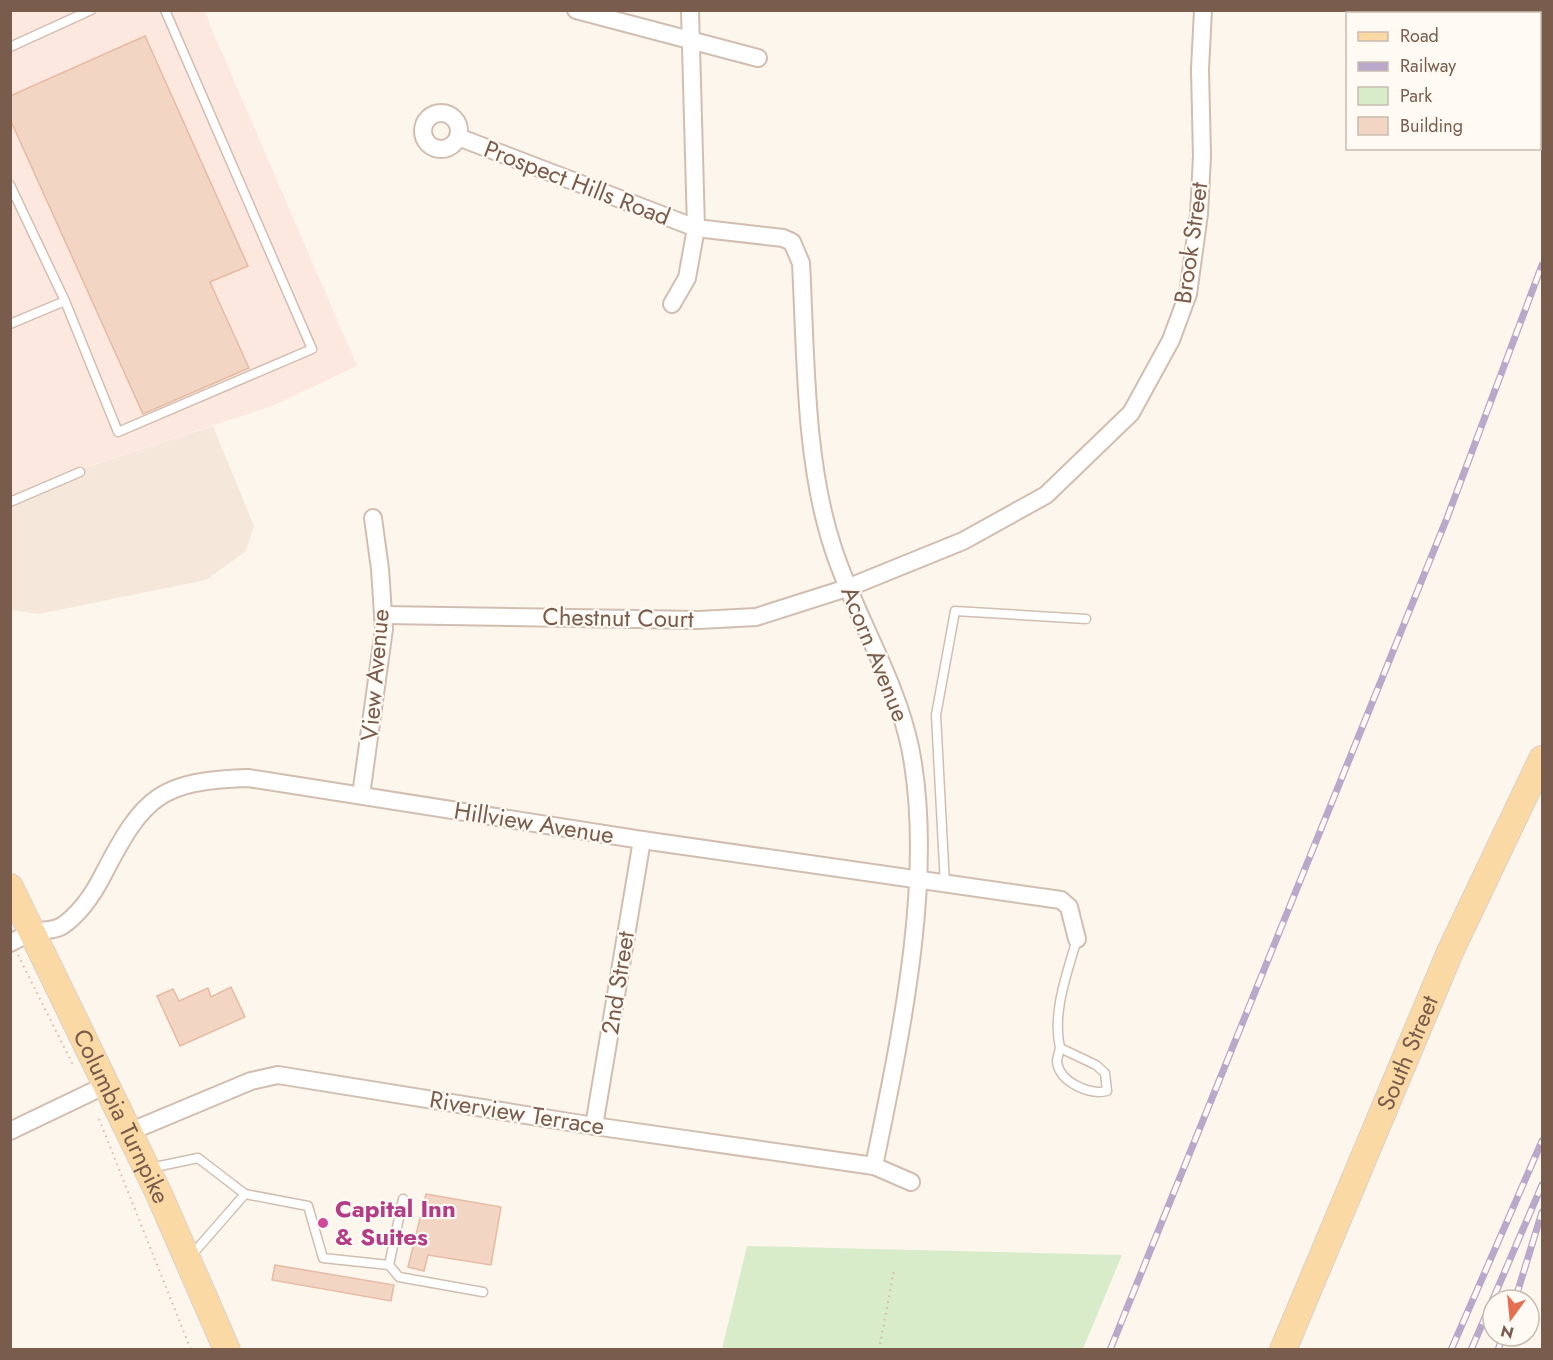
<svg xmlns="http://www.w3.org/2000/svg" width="1553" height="1360" font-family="Jost,sans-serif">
<rect width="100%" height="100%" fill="#fdf6ec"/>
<path fill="#f5e8da" d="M 213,426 L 254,526 L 246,551 L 206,580 L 39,614 L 11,610 L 11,492 Z"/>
<path fill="#fde8e0" d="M 13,10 L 204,11 L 357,366 L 272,406 L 11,492 L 10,12 Z"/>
<path fill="#d8ecc9" d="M 747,1246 L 1122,1255 L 1083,1349 L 722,1349 Z"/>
<g fill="#f3d5c3" stroke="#e6bba3" stroke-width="1.5">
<path d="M 145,36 L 248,266 L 210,282 L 249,368 L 143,414 L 10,119 L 10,96 Z"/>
<path d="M 231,987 L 245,1017 L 180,1046 L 157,996 L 173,989 L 179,1001 L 208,988 L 211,997 Z"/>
<path d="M 426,1194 L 501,1207 L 491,1265 L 428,1255 L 424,1271 L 408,1267 Z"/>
<path d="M 275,1265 L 394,1285 L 391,1301 L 272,1280 Z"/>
</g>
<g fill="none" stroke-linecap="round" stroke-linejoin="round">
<defs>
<g id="lane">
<path d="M 10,47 L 91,10"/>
<path d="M 10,185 L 65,301"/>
<path d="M 10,324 L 65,301 L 118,432 L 312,349 L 165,10"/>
<path d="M 10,502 L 80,472"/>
<path d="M 945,885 L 936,715 L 955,611 L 1086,619"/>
<path d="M 1060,1048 C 1059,1052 1057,1059 1057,1062 C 1060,1083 1090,1095 1107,1091 L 1105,1073 L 1096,1065 L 1060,1048 C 1052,1013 1067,973 1077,939"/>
<path d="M 150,1168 L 198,1158 L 245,1194 L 308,1206 L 323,1258 L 389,1265 L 399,1277 L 483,1292"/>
<path d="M 190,1257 L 245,1194"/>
<path d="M 389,1265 L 403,1199"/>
</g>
<g id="street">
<path d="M 576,10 L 758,58"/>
<circle cx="441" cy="131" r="18"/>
<path d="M 458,137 L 696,228 L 783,238 L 792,242 L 801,263 C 806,355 804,460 833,548 C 855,616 895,677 910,747 C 936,875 900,1039 874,1166"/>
<path d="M 672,304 L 687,278 L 696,228 L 690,10"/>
<path d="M 383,615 L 699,620 L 756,617 L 847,588 L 963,541 L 1046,495 L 1131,413 L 1171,340 L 1188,294 L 1199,214 L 1202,156 L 1200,69 L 1203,10"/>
<path d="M 361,795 L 384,629 L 380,569 L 373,518"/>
<path d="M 10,943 C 17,940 24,935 31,933 C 42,929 51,932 62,926 C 81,913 94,893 104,873 C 144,796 160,781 248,778 L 642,840 L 1061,900 L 1069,907 L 1077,939"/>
<path d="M 594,1126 L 642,840"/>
<path d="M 10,1131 L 106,1085"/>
<path d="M 129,1132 L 251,1081 L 278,1075 L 594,1126 L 874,1166 L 911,1182"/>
</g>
<g id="primary">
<path id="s1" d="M 10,887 L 159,1194 L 227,1350"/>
<path id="s2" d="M 1283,1350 L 1450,952 L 1542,759"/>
</g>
</defs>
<use href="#lane" stroke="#d1beb0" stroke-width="11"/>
<use href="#street" stroke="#d1beb0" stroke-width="20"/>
<use href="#primary" stroke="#dad1cd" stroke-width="28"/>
<g stroke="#d9b8a5" stroke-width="2" stroke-dasharray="1.5 4.5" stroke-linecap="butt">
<path d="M 18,955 L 73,1065"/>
<path d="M 99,1119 L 191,1350"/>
<path d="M 879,1350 L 894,1270"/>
</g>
<use href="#lane" stroke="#fff" stroke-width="8"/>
<use href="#street" stroke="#fff" stroke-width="16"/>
<use href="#primary" stroke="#fbd9a5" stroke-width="26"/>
<defs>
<g id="rail">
<path d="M 1515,1300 L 1542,1212"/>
<path d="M 1110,1350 L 1447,518 L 1542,265"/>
<path d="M 1451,1350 L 1542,1141"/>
<path d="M 1471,1350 L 1542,1185"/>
<path d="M 1498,1350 L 1503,1336"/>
</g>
</defs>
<use href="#rail" stroke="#b9a8c9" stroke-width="7"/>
<use href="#rail" stroke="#fffaf3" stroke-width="4.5" stroke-dasharray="14" stroke-linecap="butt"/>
</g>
<circle fill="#d1479c" stroke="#fffaf3" stroke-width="2" cx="323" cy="1223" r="6"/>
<g text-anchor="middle" stroke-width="4.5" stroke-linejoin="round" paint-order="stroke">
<g font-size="24" fill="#7a5c4d" stroke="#fffaf3">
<text transform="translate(577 183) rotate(21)" y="8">Prospect Hills Road</text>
<text transform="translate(1191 243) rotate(-82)" y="8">Brook Street</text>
<text transform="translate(618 618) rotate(1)" y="8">Chestnut Court</text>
<text transform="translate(875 654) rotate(68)" y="8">Acorn Avenue</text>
<text transform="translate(375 675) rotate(-85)" y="8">View Avenue</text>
<text transform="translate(534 823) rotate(9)" y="8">Hillview Avenue</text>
<text transform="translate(618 983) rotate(-81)" y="8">2nd Street</text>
<text dy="8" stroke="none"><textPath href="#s2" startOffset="322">South Street</textPath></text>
<text transform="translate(517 1113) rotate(9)" y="8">Riverview Terrace</text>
<text dy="8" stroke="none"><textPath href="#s1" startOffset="255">Columbia Turnpike</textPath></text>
</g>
<g font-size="24" font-weight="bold" fill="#b23c85" stroke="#fffaf3" text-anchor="start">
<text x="335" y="1217">Capital Inn<tspan x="335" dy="28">&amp; Suites</tspan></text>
</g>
</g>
<rect width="1553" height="1360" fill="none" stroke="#7a5c4d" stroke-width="24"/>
<rect x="1346" y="12" width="195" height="138" fill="#fffaf3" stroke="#cabbb1" stroke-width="1.5"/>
<rect x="1358" y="32" width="30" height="9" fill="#fbd9a5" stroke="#cabbb1" stroke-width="1.5"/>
<text x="1400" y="42" font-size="18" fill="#7a5c4d">Road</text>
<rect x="1358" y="62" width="30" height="9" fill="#b9a8c9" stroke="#cabbb1" stroke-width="1.5"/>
<text x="1400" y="72" font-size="18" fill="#7a5c4d">Railway</text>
<rect x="1358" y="87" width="30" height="18" fill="#d8ecc9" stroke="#cabbb1" stroke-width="1.5"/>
<text x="1400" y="102" font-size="18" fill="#7a5c4d">Park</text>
<rect x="1358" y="117" width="30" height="18" fill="#f3d5c3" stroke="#cabbb1" stroke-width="1.5"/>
<text x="1400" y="132" font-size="18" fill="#7a5c4d">Building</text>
<g transform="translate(1511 1318) rotate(195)"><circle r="28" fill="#fffaf3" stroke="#cabbb1" stroke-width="1.5"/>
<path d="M0-4.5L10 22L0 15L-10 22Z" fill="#e76f51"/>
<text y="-9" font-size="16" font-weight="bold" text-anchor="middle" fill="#7a5c4d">N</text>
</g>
</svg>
